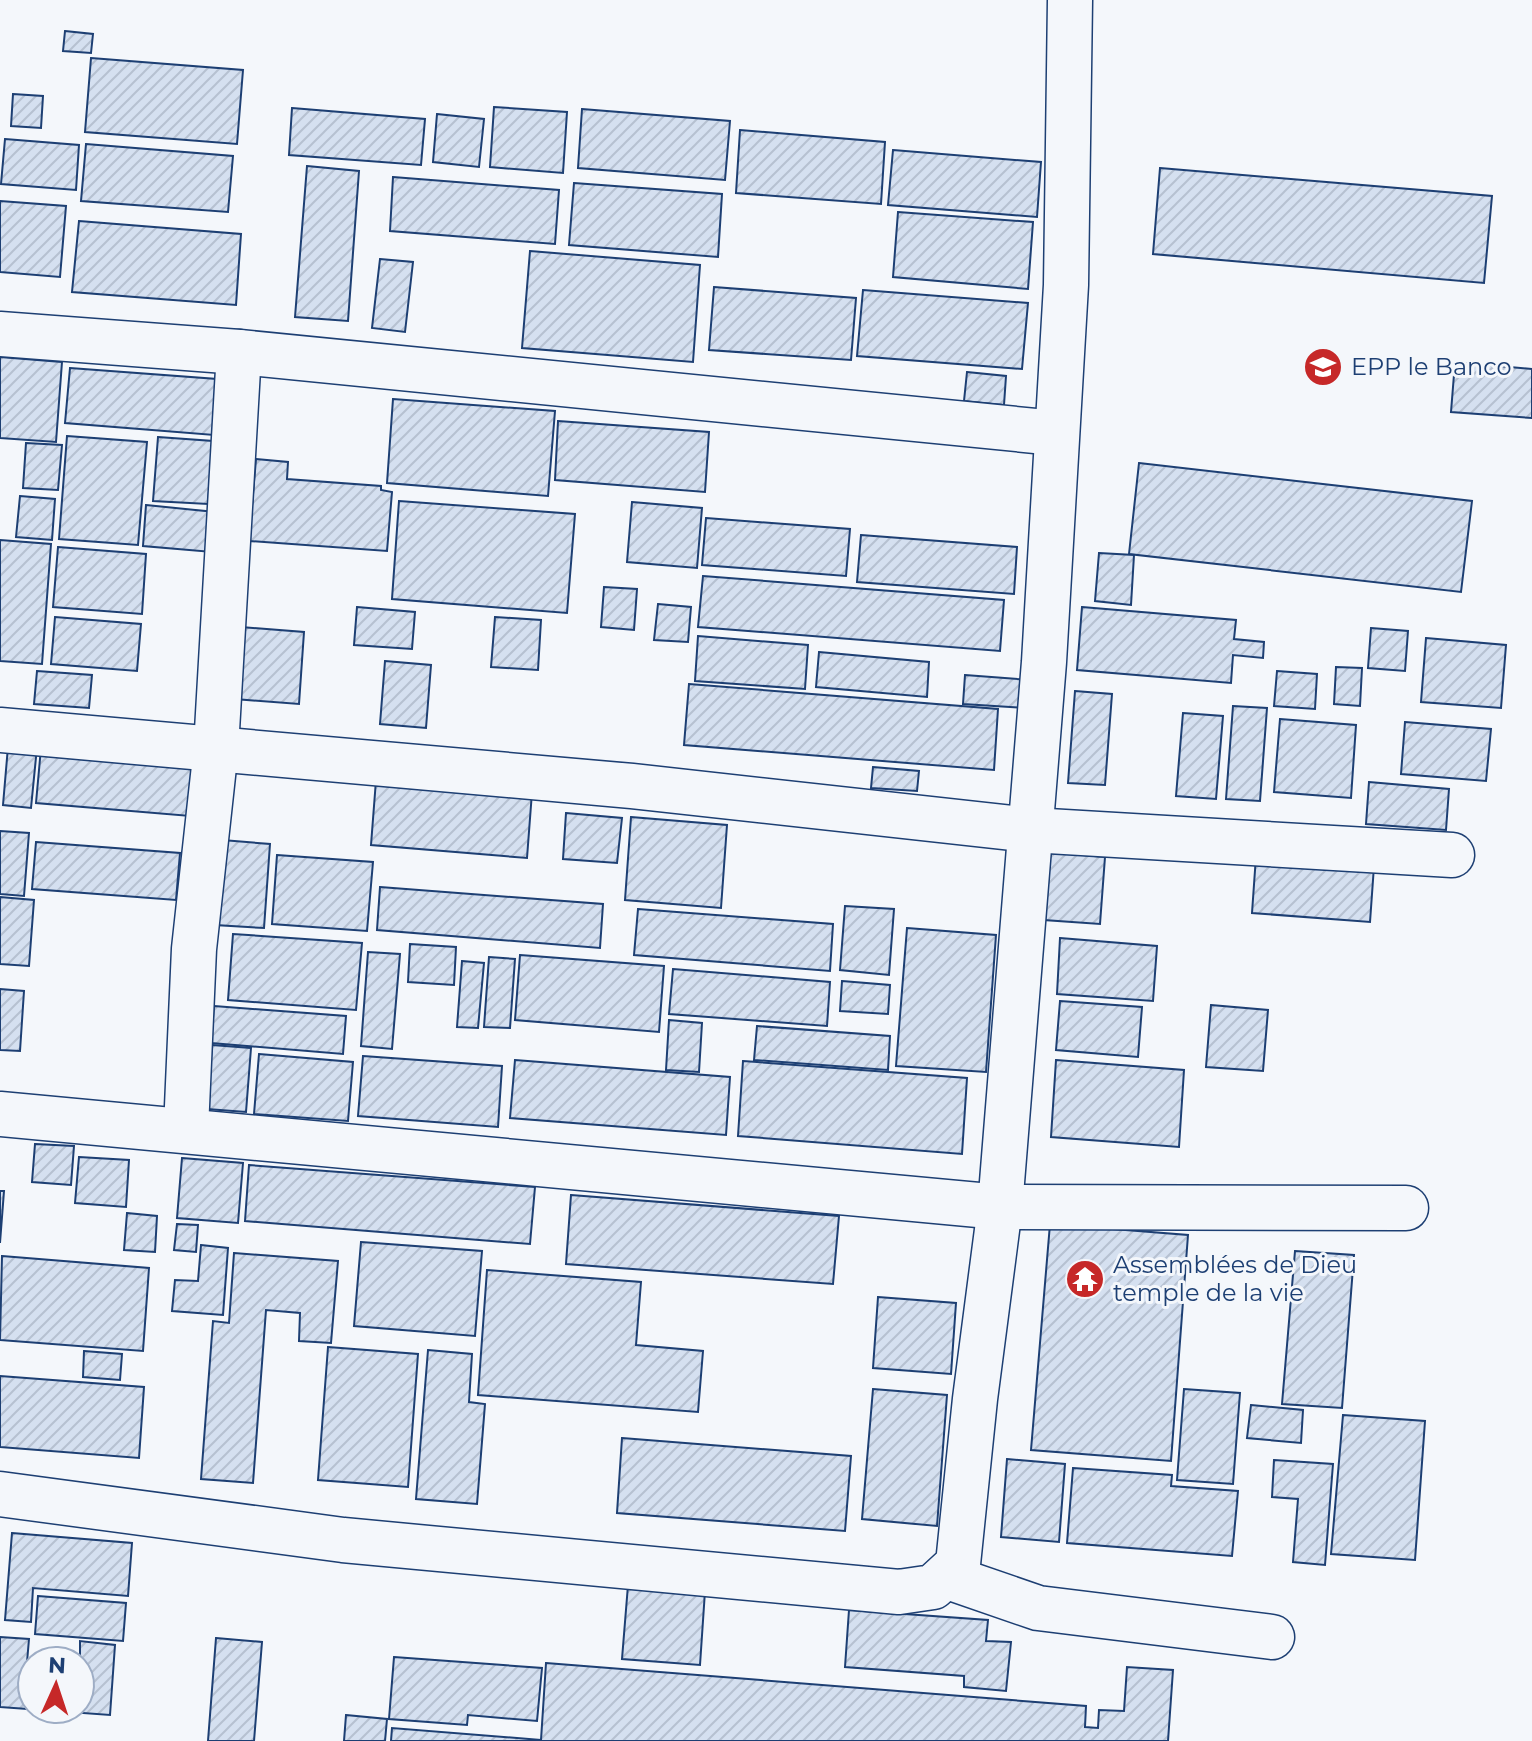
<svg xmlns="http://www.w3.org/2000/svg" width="1532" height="1741" font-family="Montserrat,sans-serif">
<defs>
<pattern id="building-hatch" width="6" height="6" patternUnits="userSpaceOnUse" patternTransform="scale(2)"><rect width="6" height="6" fill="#d5e0f0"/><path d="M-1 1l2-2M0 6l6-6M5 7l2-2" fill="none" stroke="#b6c1d1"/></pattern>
</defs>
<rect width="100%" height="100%" fill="#f4f7fb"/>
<g fill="url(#building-hatch)" stroke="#1d3f73" stroke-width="2">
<path d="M 65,31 L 93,34 L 91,53 L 63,51 Z"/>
<path d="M 91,58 L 243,70 L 237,144 L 85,132 Z"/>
<path d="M 13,94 L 43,96 L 41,128 L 11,126 Z"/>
<path d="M 494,107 L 567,112 L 563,173 L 490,167 Z"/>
<path d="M 292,108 L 425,119 L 421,165 L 289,155 Z"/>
<path d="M 582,109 L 730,121 L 725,180 L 578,168 Z"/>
<path d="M 437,114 L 484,119 L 479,167 L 433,162 Z"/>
<path d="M 740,130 L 885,142 L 881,204 L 736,193 Z"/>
<path d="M 5,139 L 79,145 L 76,190 L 1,184 Z"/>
<path d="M 86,144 L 233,156 L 228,212 L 81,201 Z"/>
<path d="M 893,150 L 1041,162 L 1037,217 L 888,205 Z"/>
<path d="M 307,166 L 359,171 L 348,321 L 295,317 Z"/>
<path d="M 1160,168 L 1492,196 L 1484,283 L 1153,254 Z"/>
<path d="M 393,177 L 559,190 L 555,244 L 390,231 Z"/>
<path d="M 574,183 L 722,194 L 718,257 L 569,245 Z"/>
<path d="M 0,201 L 66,206 L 60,277 L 0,272 Z"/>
<path d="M 898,212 L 1033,222 L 1028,289 L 893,277 Z"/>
<path d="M 79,221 L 241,234 L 236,305 L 72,292 Z"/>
<path d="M 530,251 L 700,265 L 693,362 L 522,348 Z"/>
<path d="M 380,259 L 413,262 L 405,332 L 372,328 Z"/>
<path d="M 714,287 L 856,298 L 851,360 L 709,350 Z"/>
<path d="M 863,290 L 1028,303 L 1022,369 L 857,356 Z"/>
<path d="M 0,357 L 62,362 L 56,442 L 0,438 Z"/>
<path d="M 1455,362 L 1532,369 L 1532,418 L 1451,412 Z"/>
<path d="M 70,368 L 217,379 L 214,435 L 65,423 Z"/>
<path d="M 967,372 L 1006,376 L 1004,405 L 964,401 Z"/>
<path d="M 393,399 L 555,411 L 548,496 L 387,483 Z"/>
<path d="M 558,421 L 709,432 L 705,492 L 555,480 Z"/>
<path d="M 67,436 L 147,442 L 138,545 L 59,539 Z"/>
<path d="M 158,437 L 213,441 L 208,504 L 153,501 Z"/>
<path d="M 26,443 L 62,445 L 58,490 L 23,488 Z"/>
<path d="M 256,459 L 288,462 L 287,479 L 381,486 L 381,490 L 392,492 L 387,551 L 249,541 Z"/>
<path d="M 1139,463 L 1472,501 L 1461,592 L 1129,554 Z"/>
<path d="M 20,496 L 55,499 L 52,540 L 16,537 Z"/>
<path d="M 399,501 L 575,514 L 567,613 L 392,599 Z"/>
<path d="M 632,502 L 702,508 L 697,568 L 627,562 Z"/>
<path d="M 146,505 L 215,512 L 212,552 L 143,546 Z"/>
<path d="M 706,518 L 850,529 L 846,576 L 702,565 Z"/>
<path d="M 861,535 L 1017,547 L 1014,594 L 857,582 Z"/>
<path d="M 0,540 L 51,544 L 42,664 L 0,661 Z"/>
<path d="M 58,547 L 146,554 L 142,614 L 53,607 Z"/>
<path d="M 1099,553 L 1134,555 L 1131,605 L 1095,601 Z"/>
<path d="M 703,576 L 1004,600 L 1000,651 L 698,627 Z"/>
<path d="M 604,587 L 637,589 L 634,630 L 601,627 Z"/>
<path d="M 658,604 L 691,607 L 688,642 L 654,640 Z"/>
<path d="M 357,607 L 415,612 L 412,649 L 354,645 Z"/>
<path d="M 1082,607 L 1236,620 L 1234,639 L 1264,642 L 1263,658 L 1233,655 L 1231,683 L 1077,670 Z"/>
<path d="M 55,617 L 141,624 L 137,671 L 51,664 Z"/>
<path d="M 495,617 L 541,620 L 538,670 L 491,667 Z"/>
<path d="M 241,627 L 304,632 L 299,704 L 235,699 Z"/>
<path d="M 1371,628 L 1408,631 L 1405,671 L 1368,668 Z"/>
<path d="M 698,636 L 808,645 L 805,689 L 695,681 Z"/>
<path d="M 1426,638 L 1506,645 L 1501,708 L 1421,702 Z"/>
<path d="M 819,652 L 929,662 L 927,697 L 816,687 Z"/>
<path d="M 385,661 L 431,665 L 426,728 L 380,724 Z"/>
<path d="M 1336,667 L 1362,668 L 1360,706 L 1334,704 Z"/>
<path d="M 37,671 L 92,675 L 89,708 L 34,704 Z"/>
<path d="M 1277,671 L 1317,674 L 1315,709 L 1274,706 Z"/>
<path d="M 965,675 L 1030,680 L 1028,708 L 963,704 Z"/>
<path d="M 689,684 L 998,709 L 994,770 L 684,745 Z"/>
<path d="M 1075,691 L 1112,694 L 1105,785 L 1068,783 Z"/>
<path d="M 1233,706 L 1267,708 L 1260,801 L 1226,799 Z"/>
<path d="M 1183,713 L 1223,716 L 1216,799 L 1176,796 Z"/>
<path d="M 1280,719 L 1356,725 L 1351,798 L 1274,792 Z"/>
<path d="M 1405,722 L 1491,729 L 1486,781 L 1401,774 Z"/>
<path d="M 9,735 L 38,737 L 31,808 L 3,805 Z"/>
<path d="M 41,748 L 195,761 L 190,816 L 36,803 Z"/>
<path d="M 873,767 L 919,771 L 917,791 L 871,788 Z"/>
<path d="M 376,780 L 532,792 L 527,858 L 371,845 Z"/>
<path d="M 1369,782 L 1449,789 L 1446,830 L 1366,824 Z"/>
<path d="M 566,813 L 622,818 L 617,863 L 563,859 Z"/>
<path d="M 631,817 L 727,825 L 721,908 L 625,900 Z"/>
<path d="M 0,831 L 29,833 L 24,896 L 0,894 Z"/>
<path d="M 222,840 L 270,844 L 264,928 L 215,925 Z"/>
<path d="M 36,842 L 180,853 L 176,900 L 32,889 Z"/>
<path d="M 1049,852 L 1105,857 L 1100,924 L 1044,920 Z"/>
<path d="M 277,855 L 373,862 L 367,931 L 272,924 Z"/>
<path d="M 1256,856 L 1374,866 L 1370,922 L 1252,913 Z"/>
<path d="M 380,887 L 603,904 L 600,948 L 377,930 Z"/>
<path d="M 0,897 L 34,900 L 29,966 L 0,964 Z"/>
<path d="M 845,906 L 894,909 L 889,975 L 840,970 Z"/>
<path d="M 638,909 L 833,924 L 830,971 L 634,955 Z"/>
<path d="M 907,928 L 996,935 L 986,1072 L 896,1066 Z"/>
<path d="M 233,934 L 362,943 L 356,1010 L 228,1000 Z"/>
<path d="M 1060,938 L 1157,946 L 1153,1001 L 1057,994 Z"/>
<path d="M 410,944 L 456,947 L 454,985 L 408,982 Z"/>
<path d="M 368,952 L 400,954 L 392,1049 L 361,1046 Z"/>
<path d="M 520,955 L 664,966 L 659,1032 L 515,1020 Z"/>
<path d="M 489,957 L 515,959 L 510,1028 L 484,1027 Z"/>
<path d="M 462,961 L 484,963 L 478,1028 L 457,1027 Z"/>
<path d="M 673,969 L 830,982 L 827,1026 L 669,1014 Z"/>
<path d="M 842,981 L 890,985 L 888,1014 L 840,1011 Z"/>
<path d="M 0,989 L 24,991 L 20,1051 L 0,1050 Z"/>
<path d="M 1060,1001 L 1142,1007 L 1138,1057 L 1056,1050 Z"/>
<path d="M 1211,1005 L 1268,1010 L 1263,1071 L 1206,1067 Z"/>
<path d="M 214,1006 L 346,1016 L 343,1054 L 211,1043 Z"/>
<path d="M 669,1020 L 702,1023 L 699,1072 L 666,1070 Z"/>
<path d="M 757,1026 L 890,1036 L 888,1070 L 754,1060 Z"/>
<path d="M 212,1045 L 251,1048 L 246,1112 L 207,1109 Z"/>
<path d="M 259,1054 L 353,1062 L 348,1121 L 254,1114 Z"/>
<path d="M 363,1056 L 502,1066 L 498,1127 L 358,1116 Z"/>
<path d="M 515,1060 L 730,1077 L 726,1135 L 510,1118 Z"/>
<path d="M 1056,1060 L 1184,1070 L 1179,1147 L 1051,1137 Z"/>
<path d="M 743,1061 L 967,1078 L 962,1154 L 738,1136 Z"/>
<path d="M 35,1144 L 74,1146 L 71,1185 L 32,1182 Z"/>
<path d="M 79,1157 L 129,1160 L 126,1207 L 75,1203 Z"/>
<path d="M 182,1158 L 243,1163 L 238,1223 L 177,1218 Z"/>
<path d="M 249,1165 L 535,1187 L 530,1244 L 245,1221 Z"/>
<path d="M 0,1191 L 4,1191 L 0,1243 Z"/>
<path d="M 571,1195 L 839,1216 L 833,1284 L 566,1264 Z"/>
<path d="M 127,1213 L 157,1216 L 155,1252 L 124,1250 Z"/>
<path d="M 177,1224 L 198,1225 L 196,1252 L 174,1250 Z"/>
<path d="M 1050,1224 L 1188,1235 L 1171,1461 L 1031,1450 Z"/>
<path d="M 361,1242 L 482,1251 L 475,1336 L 354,1326 Z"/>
<path d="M 201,1245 L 228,1248 L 223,1315 L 172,1311 L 175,1280 L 198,1281 Z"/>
<path d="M 1295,1251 L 1354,1255 L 1342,1408 L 1282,1404 Z"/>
<path d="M 234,1253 L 338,1261 L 331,1343 L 299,1341 L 300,1313 L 266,1310 L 253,1483 L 201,1479 L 213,1321 L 229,1323 Z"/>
<path d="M 2,1256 L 149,1268 L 143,1351 L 0,1340 Z"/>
<path d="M 487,1270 L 641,1282 L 636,1345 L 703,1351 L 698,1412 L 478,1395 Z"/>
<path d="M 878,1297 L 956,1303 L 951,1374 L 873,1368 Z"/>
<path d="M 328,1347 L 418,1354 L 408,1487 L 318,1480 Z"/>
<path d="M 428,1350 L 472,1354 L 469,1402 L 485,1404 L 477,1504 L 416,1499 Z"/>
<path d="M 84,1351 L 122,1354 L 120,1380 L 83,1377 Z"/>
<path d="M 0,1376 L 144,1387 L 139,1458 L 0,1447 Z"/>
<path d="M 873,1389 L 947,1395 L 937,1526 L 862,1519 Z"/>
<path d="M 1184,1389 L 1240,1393 L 1233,1484 L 1177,1480 Z"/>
<path d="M 1251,1405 L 1303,1410 L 1301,1443 L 1247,1438 Z"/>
<path d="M 1343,1415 L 1425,1421 L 1415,1560 L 1331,1554 Z"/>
<path d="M 622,1438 L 851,1456 L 845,1531 L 617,1513 Z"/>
<path d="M 1007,1459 L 1065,1464 L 1059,1542 L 1001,1537 Z"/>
<path d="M 1274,1460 L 1333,1464 L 1325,1565 L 1293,1562 L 1298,1499 L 1272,1497 Z"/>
<path d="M 1073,1468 L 1172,1475 L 1171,1486 L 1238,1491 L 1232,1556 L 1067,1543 Z"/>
<path d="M 12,1533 L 132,1543 L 128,1596 L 33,1588 L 31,1622 L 5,1620 Z"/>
<path d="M 628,1585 L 705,1591 L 700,1665 L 622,1659 Z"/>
<path d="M 38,1596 L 126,1603 L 123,1641 L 35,1634 Z"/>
<path d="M 849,1610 L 988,1620 L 986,1641 L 1011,1642 L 1006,1691 L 964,1687 L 964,1676 L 845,1667 Z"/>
<path d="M 0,1637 L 29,1639 L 26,1674 L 32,1675 L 32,1709 L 80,1709 L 80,1641 L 115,1645 L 110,1715 L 0,1707 Z"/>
<path d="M 216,1638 L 262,1642 L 254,1741 L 208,1741 Z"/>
<path d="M 394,1657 L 542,1668 L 537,1721 L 468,1715 L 467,1725 L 389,1719 Z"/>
<path d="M 546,1663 L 1086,1706 L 1085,1727 L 1098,1728 L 1099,1710 L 1124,1711 L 1127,1667 L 1173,1670 L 1168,1741 L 391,1741 L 392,1728 L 541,1740 Z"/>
<path d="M 346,1715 L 387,1719 L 385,1741 L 344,1741 Z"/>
</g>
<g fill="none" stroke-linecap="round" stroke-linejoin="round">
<defs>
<g id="minor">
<path d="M 0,334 L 239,352 L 1056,433"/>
<path d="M 0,730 L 632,786 L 1031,830 L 1452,855"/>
<path d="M 0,1114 L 1000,1207 L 1406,1208"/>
<path d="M 186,1129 L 194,949 L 216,748 L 239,352"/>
<path d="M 0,1494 L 343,1540 L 899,1592 L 933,1587 L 958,1564 L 975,1399 L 1000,1207 L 1044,662 L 1066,285 L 1070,0"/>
<path d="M 948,1577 L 1038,1608 L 1272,1637"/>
</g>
</defs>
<use href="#minor" stroke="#1d3f73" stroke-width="47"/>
<use href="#minor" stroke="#f4f7fb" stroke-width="44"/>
</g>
<defs>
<symbol id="school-disc" viewBox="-11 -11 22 22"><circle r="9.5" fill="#c62828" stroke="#f4f7fb"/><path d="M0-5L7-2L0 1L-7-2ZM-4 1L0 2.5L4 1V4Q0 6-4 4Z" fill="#fff"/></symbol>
<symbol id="temple-disc" viewBox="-11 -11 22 22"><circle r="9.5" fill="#c62828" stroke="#f4f7fb"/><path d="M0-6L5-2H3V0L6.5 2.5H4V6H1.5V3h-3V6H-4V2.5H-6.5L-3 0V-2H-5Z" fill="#fff"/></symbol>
</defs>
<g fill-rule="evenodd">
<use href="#school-disc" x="1301" y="345" width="44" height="44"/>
<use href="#temple-disc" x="1063" y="1257" width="44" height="44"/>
</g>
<g text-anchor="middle" stroke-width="6" stroke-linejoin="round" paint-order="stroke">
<g font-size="24" fill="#1d3f73" stroke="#f4f7fb" text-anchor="start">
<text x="1351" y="375">EPP le Banco</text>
<text x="1113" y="1273">Assemblées de Dieu<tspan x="1113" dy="28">temple de la vie</tspan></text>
</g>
</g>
<g transform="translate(56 1685) rotate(3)"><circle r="38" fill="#f4f7fb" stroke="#9eadc5" stroke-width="2"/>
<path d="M0-6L14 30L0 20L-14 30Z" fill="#c62828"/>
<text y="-12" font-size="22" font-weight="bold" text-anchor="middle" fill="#1d3f73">N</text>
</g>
</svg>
